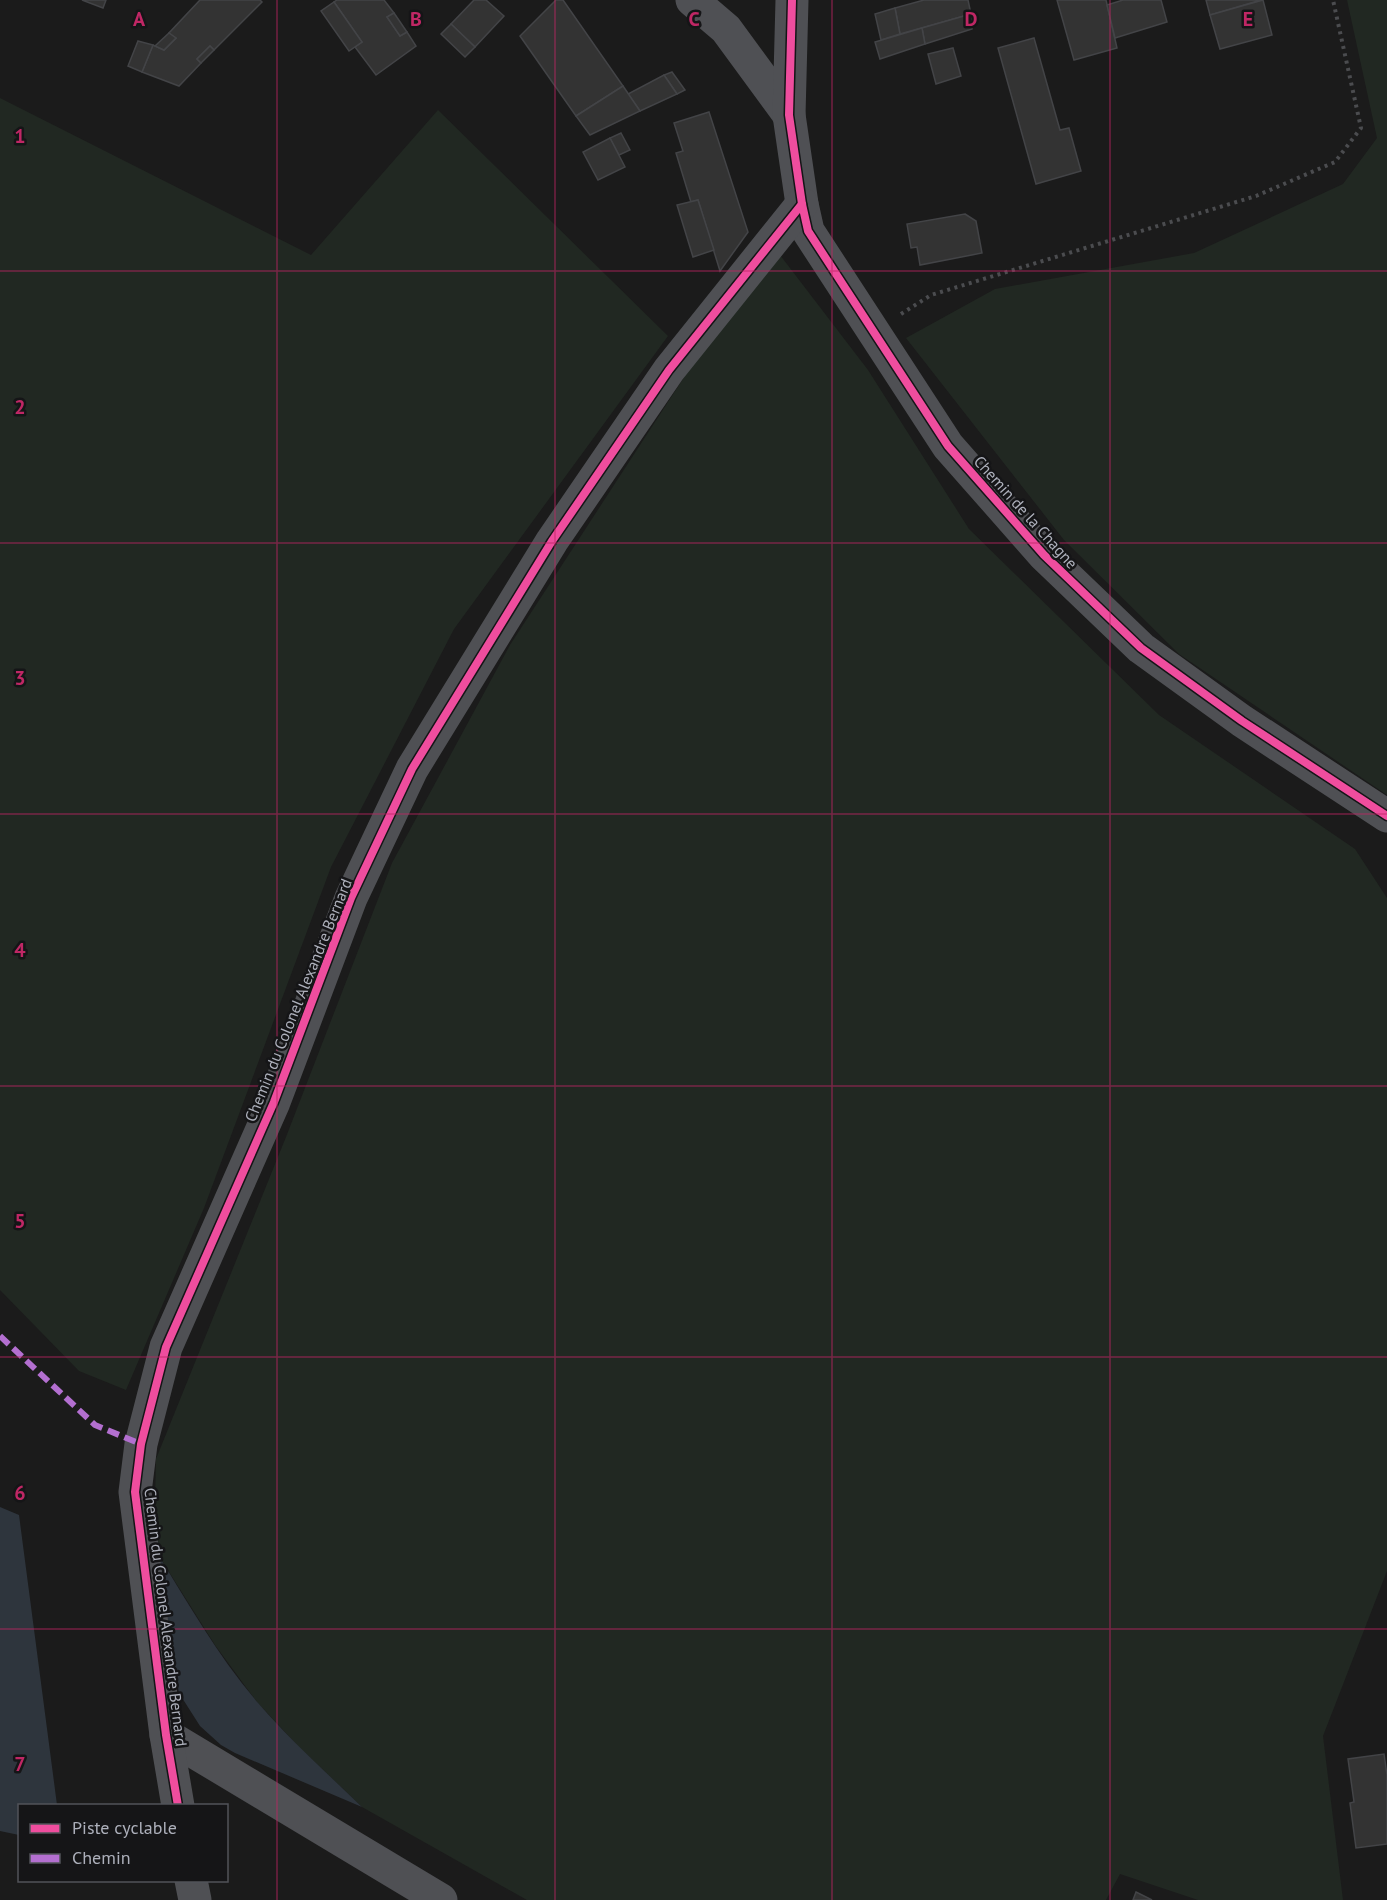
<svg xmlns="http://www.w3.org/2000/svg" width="1387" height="1900" font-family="'PT Sans',sans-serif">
<rect width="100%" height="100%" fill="#1b1b1b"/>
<g fill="#212822">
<path d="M 1347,0 L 1387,0 L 1387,795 L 1179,654 L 1064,540 L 906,338 L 995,289 L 1194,253 L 1343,184 L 1377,138 Z"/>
<path d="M 0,98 L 311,255 L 438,110 L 668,336 L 454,629 L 331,867 L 204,1208 L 126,1390 L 79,1371 L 0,1290 Z"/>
<path d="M 780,255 L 868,370 L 969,529 L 1159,715 L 1355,849 L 1387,898 L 1387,1571 L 1323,1736 L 1343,1900 L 1198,1900 L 1120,1874 L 1106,1900 L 527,1900 L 362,1807 L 298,1746 L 257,1702 L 215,1645 L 154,1548 L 156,1459 L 286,1137 L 392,863 L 510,645 L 694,362 Z"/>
</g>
<g fill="#2e353d">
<path d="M 0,1507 L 19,1515 L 57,1805 L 20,1806 L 19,1835 L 0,1831 Z"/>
<path d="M 154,1548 C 187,1601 218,1657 259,1704 C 291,1741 327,1773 362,1807 L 235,1753 L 221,1745 L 200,1726 L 179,1693 Z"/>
</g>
<g fill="#333" stroke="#434447" stroke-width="1.5">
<path d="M 82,0 L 106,0 L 103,8 Z"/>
<path d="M 200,0 L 260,0 L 262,2 L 214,50 L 210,46 L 197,59 L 201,63 L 179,86 L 142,72 L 153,45 L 164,50 L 176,38 L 169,33 Z"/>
<path d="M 337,0 L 384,0 L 394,13 L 387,17 L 400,36 L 407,32 L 416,46 L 376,75 L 355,47 L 362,42 L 334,2 Z"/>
<path d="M 474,0 L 486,0 L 504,16 L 475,47 L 451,24 Z"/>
<path d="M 556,0 L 563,0 L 623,86 L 576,116 L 520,36 Z"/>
<path d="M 924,0 L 968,0 L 971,14 L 900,34 L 895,8 Z"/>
<path d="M 1057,0 L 1106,0 L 1117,48 L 1074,60 Z"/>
<path d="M 1123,0 L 1161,0 L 1167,22 L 1115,38 L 1107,5 Z"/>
<path d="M 1206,0 L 1261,0 L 1210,15 Z"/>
<path d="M 1263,0 L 1272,35 L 1220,49 L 1210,15 Z"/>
<path d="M 334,2 L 362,42 L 349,51 L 321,11 Z"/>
<path d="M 895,8 L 900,34 L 881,40 L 875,14 Z"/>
<path d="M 394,13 L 407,32 L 400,36 L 387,17 Z"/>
<path d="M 971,14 L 972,29 L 925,44 L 922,28 Z"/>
<path d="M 451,24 L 475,47 L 465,57 L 441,34 Z"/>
<path d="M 922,28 L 925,44 L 880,59 L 875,42 Z"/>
<path d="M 169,33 L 176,38 L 164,50 L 155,46 Z"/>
<path d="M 1034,38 L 1060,130 L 1069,128 L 1081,171 L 1036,184 L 998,48 Z"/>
<path d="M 138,41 L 153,45 L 142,72 L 128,66 Z"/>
<path d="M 210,46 L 214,50 L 201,63 L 197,59 Z"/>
<path d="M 953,48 L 961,76 L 936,84 L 928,54 Z"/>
<path d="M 672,72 L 685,90 L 677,94 L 664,75 Z"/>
<path d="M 664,75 L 677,94 L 640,111 L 628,94 Z"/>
<path d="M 623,86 L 640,111 L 590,135 L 576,116 Z"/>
<path d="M 709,112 L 748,232 L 720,271 L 698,200 L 691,202 L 676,153 L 683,151 L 674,123 Z"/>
<path d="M 621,133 L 630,150 L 619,155 L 610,138 Z"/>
<path d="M 610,138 L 625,167 L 598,180 L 583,152 Z"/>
<path d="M 698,200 L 714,250 L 693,257 L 677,205 Z"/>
<path d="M 965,214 L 976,221 L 982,253 L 920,265 L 917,247 L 911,248 L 907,224 Z"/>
<path d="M 1384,1754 L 1387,1775 L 1387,1844 L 1356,1848 L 1350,1803 L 1354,1802 L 1348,1759 Z"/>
<path d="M 1136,1892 L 1152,1900 L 1133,1900 Z"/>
</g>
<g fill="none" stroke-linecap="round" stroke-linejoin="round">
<path stroke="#4b4c4f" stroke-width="4" stroke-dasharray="3 4.5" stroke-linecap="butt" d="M 901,314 L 931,295 L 1256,196 L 1335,162 L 1361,128 L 1333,0"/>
<g stroke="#4f5054" stroke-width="33">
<path d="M 692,0 L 726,29 L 789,115"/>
<path d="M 792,0 L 789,115 L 802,204 L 808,231 L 948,446 L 1044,555 L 1141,648 L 1242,721 L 1387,816"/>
<path d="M 166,1735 L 441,1900"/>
<path d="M 178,1806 L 166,1735 L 135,1492 L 141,1444 L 166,1347 L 274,1102 L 351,898 L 412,769 L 552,541 L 669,370 L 802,204"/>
<path d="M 191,1880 L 195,1900"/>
</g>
<path stroke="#b36fd0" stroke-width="6" stroke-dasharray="12 6" stroke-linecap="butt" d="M 0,1336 L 95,1425 L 141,1444"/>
<defs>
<g id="cycleway">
<path d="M 792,0 L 789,115 L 802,204 L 808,231 L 948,446 L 1044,555 L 1141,648 L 1242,721 L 1387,816"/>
<path d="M 178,1806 L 166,1735 L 135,1492 L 141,1444 L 166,1347 L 274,1102 L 351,898 L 412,769 L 552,541 L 669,370 L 802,204"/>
</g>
</defs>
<use href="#cycleway" stroke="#151517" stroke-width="11"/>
<use href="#cycleway" stroke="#ef4d9e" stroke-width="8"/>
</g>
<path fill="none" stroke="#c02765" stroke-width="1.5" stroke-opacity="0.55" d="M 277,0 L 277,1900M 555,0 L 555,1900M 832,0 L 832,1900M 1110,0 L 1110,1900M 0,271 L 1387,271M 0,543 L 1387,543M 0,814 L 1387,814M 0,1086 L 1387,1086M 0,1357 L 1387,1357M 0,1629 L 1387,1629"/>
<g text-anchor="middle" stroke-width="5" stroke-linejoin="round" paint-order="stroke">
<g font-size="16" fill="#adb0bb" stroke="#151517">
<text transform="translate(1026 512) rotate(48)" y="6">Chemin de la Chagne</text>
<text transform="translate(298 1000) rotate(-68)" y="6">Chemin du Colonel Alexandre Bernard</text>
<text transform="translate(166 1617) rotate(83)" y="6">Chemin du Colonel Alexandre Bernard</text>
</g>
</g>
<g font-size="20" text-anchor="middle" font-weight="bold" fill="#c02765" stroke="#151517" stroke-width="5" stroke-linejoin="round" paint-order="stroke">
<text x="139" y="26">A</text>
<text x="416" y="26">B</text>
<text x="694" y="26">C</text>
<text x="971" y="26">D</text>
<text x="1248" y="26">E</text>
<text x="20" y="143">1</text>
<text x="20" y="414">2</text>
<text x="20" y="685">3</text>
<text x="20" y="957">4</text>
<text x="20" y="1228">5</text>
<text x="20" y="1500">6</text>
<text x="20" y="1771">7</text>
</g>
<rect x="18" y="1804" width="210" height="78" fill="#151517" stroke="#525359" stroke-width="1.5"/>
<rect x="30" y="1824" width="30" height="9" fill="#ef4d9e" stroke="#525359" stroke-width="1.5"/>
<text x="72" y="1834" font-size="18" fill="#adb0bb">Piste cyclable</text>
<rect x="30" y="1854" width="30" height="9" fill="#b36fd0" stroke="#525359" stroke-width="1.5"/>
<text x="72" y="1864" font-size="18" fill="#adb0bb">Chemin</text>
</svg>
